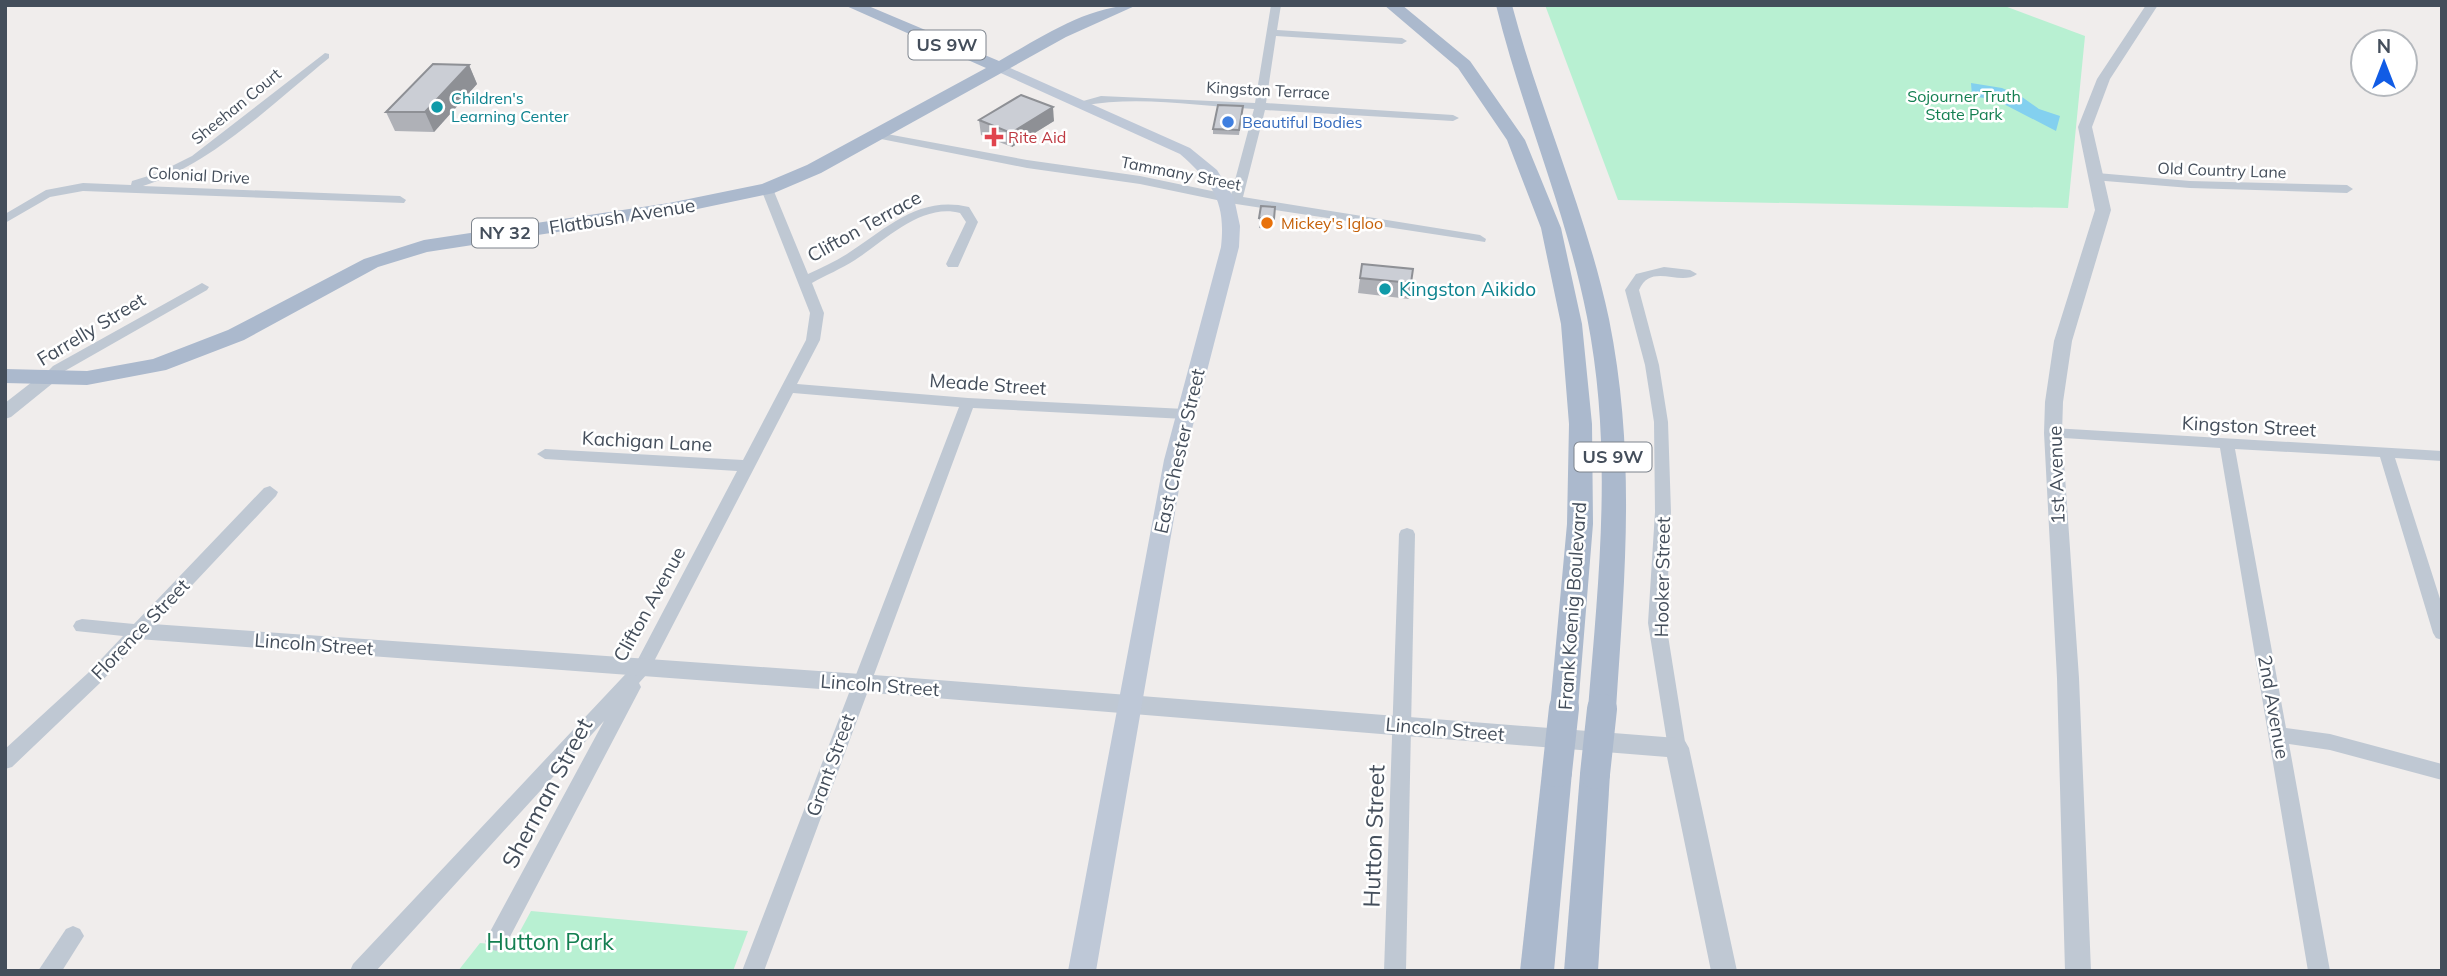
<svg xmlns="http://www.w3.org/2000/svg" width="2447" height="976" font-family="Mulish,sans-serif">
<rect width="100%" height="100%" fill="#f0edec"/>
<g fill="#b8f0d2">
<path d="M 1545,5 L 2002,5 L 2085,36 L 2068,208 L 1618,200 Z"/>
<path d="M 531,911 L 748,931 L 733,971 L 458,971 L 480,943 L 512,946 Z"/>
</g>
<path fill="#83d0ef" d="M 1971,83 L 2002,88 L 2022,97 L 2039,109 L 2060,116 L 2056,131 L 1996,100 L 1972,96 Z"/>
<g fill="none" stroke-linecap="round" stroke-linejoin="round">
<g fill="#bfc8d3" fill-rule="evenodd">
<path d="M 1271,5 L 1281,5 L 1277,30 L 1402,38 L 1407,41 L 1402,44 L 1276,36 L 1266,103 L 1453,115 L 1459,118 L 1453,121 L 1265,110 L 1243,197 L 1480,235 L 1486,239 L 1485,242 L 1236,204 L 1140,184 L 1027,168 L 876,138 L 870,135 L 876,132 L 1027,160 L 1140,176 L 1231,195 L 1254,109 C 1198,106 1137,95 1082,106 L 1076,103 L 1101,96 L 1255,103 Z"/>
<path d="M 325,53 L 329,54 L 329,58 C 273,103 211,165 143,186 L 400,196 L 406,200 L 404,203 L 83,191 L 50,197 L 5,223 L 5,214 L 46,190 L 83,183 L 131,185 L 132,181 L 158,173 L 192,156 Z"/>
<path d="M 2097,173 L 2190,181 L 2347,185 L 2353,189 L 2347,193 L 2190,188 L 2093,180 L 2091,177 Z"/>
<path d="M 767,185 L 773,189 L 808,274 C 821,268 834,262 847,254 C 887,228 919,195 969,207 L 978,222 L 958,267 L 948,267 L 946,264 L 966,222 L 960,213 C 921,203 885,241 855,260 C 841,269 826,275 812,283 L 824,313 L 820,340 L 797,384 L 968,398 L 1185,409 L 1192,414 L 1185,419 L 973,408 L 764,971 L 742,971 L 959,407 L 793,393 L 648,673 L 639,683 L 641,687 L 504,948 L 496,951 L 488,948 L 485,941 L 604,721 L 376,971 L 350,971 L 353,964 L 636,663 L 737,471 L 545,459 L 537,454 L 545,449 L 743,460 L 806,340 L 810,313 L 761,189 Z"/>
<path d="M 1664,267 L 1690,270 L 1697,274 C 1680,287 1651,262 1639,290 L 1659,365 L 1668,422 L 1671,512 L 1666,623 L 1686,748 L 1684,754 L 1677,756 L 1670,754 L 1668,748 L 1648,623 L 1655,512 L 1654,422 L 1645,365 L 1625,290 L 1636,274 Z"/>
<path d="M 202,283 L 209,287 L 207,290 L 63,372 L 52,382 L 42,382 L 40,379 L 53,366 Z"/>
<path d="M 2053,428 L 2442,451 L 2442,461 L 2395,458 L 2442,605 L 2442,640 L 2436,638 L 2433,633 L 2380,457 L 2235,449 L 2286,728 L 2330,734 L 2442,764 L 2442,780 L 2330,750 L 2289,744 L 2330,971 L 2308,971 L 2220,448 L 2048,437 L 2045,433 Z"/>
<path d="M 270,486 L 278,492 L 276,496 L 100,683 L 12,767 L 5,769 L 5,749 L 88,673 L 123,636 L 76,631 L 73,626 L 76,621 L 82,619 L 134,624 L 264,488 Z"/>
<path d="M 1407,528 L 1413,530 L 1415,534 L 1406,971 L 1384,971 L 1399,534 L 1401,530 Z"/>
<path d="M 73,926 L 80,929 L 84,936 L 62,971 L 38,971 L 66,929 Z"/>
</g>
<g fill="#bfc8d3" fill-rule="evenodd">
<path d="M 2146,5 L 2158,5 L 2110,79 L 2092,127 L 2111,210 L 2072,341 L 2063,402 L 2062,433 L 2079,678 L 2091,971 L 2065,971 L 2057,678 L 2044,433 L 2045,402 L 2054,341 L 2095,210 L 2078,127 L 2097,79 Z"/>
<path d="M 47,373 L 56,379 L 53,383 L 11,417 L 5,419 L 5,403 L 41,375 Z"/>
<path d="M 138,623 L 861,674 L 1677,738 L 1685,741 L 1689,748 L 1737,971 L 1711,971 L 1667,757 L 861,692 L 138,639 L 130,637 L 127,631 L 130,625 Z"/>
</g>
<path fill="#bec8d7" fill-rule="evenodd" d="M 999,63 L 1190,148 L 1217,170 L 1234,198 L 1240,226 L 1239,247 L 1184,460 L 1096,971 L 1068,971 L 1164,460 L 1221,247 C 1226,202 1213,183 1180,154 L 994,70 L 992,67 Z"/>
<g fill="#abb9cd" fill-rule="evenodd">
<path d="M 844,5 L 866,5 L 999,61 C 1040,38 1088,5 1137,5 L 1066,37 L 821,173 L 774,193 L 669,215 L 427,252 L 378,267 L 244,340 L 166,370 L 87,385 L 5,383 L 5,369 L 87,371 L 153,359 L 228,330 L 364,259 L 424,240 L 669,203 L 762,184 L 807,165 L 986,68 Z"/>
<path d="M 1384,5 L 1402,5 L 1470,61 L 1525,140 L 1561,228 L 1582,324 L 1592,424 L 1593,524 L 1578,708 L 1574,716 L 1564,720 L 1554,716 L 1550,708 L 1567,524 L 1569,424 L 1561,324 L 1541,228 L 1507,140 L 1458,68 Z"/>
<path d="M 1496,5 L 1512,5 C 1540,111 1586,211 1609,319 C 1636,454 1625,574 1616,709 L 1612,717 L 1602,721 L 1592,717 L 1588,709 C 1599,576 1613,449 1587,317 C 1566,210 1522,111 1496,5 Z"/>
<path d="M 1557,759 L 1568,763 L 1572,772 L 1554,971 L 1520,971 L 1542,772 L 1546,763 Z"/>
<path d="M 1595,761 L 1606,765 L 1610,774 L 1598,971 L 1564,971 L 1580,774 L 1584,765 Z"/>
</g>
<g stroke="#abb9cd" stroke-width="30">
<path d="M 1557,772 L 1564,708"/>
<path d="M 1595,774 L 1602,709"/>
</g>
</g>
<g fill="#afb1b7">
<path d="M 469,65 L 477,84 L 434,132 L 395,131 L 386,112 Z"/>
<path d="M 1243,106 L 1239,135 L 1213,134 L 1213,129 Z"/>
<path d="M 979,120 L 1054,121 L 1012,147 L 981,135 Z"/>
<path d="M 1275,207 L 1273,229 L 1259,228 L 1259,218 Z"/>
<path d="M 1413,269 L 1409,299 L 1358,293 L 1360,278 Z"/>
</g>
<g fill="#8e9095">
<path d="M 469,65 L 477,84 L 434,132 L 425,112 Z"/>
<path d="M 1053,107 L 1054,121 L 1012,147 L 1011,133 Z"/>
</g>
<g fill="#cbced5" stroke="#8e9095" stroke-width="2">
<path d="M 433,64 L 469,65 L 425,112 L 386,112 Z"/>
<path d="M 1021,95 L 1053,107 L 1011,133 L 979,120 Z"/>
<path d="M 1218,105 L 1243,106 L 1239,130 L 1213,129 Z"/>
<path d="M 1261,206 L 1275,207 L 1274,219 L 1259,218 Z"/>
<path d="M 1362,264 L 1413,269 L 1411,283 L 1360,278 Z"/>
</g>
<g fill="#0f9aa8" stroke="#fff" stroke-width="2.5">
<circle cx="437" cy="107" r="7"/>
<circle cx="1385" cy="289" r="7"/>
</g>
<circle fill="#3f7fe0" stroke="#fff" stroke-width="2.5" cx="1228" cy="122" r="7"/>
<path fill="#e0444e" stroke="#fff" stroke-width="2.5" d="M990.5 126.5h7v7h7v7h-7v7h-7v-7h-7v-7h7z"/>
<circle fill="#e8710a" stroke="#fff" stroke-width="2.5" cx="1267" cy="223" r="7"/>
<g text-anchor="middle" stroke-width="5" stroke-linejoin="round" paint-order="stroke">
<g font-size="16" fill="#444e5b" stroke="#fff">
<text transform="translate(1268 90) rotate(3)" y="6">Kingston Terrace</text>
<text transform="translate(236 106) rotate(-39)" y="6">Sheehan Court</text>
<text transform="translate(2222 170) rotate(2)" y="6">Old Country Lane</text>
<text transform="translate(1181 173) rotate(11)" y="6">Tammany Street</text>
<text transform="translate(199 175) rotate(3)" y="6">Colonial Drive</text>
</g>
<g font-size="16" fill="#137f51" stroke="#fff">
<text x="1964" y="102">Sojourner Truth<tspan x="1964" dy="18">State Park</tspan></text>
</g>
<g font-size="16" fill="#0d838f" stroke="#fff" text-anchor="start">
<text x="451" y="104">Children's<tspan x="451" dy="18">Learning Center</tspan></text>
</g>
<g font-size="16" fill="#366cbe" stroke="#fff" text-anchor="start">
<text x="1242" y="128">Beautiful Bodies</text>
</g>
<g font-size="16" fill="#be3a42" stroke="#fff" text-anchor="start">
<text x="1008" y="143">Rite Aid</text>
</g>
<g font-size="16" fill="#c56008" stroke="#fff" text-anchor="start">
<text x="1281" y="229">Mickey's Igloo</text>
</g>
<g fill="#fff" stroke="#7c838c" stroke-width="2">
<rect x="908.5" y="30.5" width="77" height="29" rx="5"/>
<rect x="472" y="218.5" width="66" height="29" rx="5"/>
<rect x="1574.5" y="442.5" width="77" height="29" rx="5"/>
</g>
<g font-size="18" font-weight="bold" fill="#444e5b">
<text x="947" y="51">US 9W</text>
<text x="505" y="239">NY 32</text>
<text x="1613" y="463">US 9W</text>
</g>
<g font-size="19" fill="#444e5b" stroke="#fff">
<text transform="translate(622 216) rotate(-9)" y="7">Flatbush Avenue</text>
<text transform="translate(864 226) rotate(-29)" y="7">Clifton Terrace</text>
<text transform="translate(91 329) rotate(-31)" y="7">Farrelly Street</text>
<text transform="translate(988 384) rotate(4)" y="7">Meade Street</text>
<text transform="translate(2249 426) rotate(3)" y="7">Kingston Street</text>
<text transform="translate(647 441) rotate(3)" y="7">Kachigan Lane</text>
<text transform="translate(1179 451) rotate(-77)" y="7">East Chester Street</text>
<text transform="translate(2056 475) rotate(-92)" y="7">1st Avenue</text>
<text transform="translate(1662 577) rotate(-89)" y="7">Hooker Street</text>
<text transform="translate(649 604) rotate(-61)" y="7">Clifton Avenue</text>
<text transform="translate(1572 606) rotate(-86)" y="7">Frank Koenig Boulevard</text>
<text transform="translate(140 629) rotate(-46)" y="7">Florence Street</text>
<text transform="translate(314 644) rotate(4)" y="7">Lincoln Street</text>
<text transform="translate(880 685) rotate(4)" y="7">Lincoln Street</text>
<text transform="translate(2274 707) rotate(80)" y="7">2nd Avenue</text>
<text transform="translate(1445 729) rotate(5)" y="7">Lincoln Street</text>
<text transform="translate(830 765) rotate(-70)" y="7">Grant Street</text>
</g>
<g font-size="19" fill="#0d838f" stroke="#fff" text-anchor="start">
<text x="1399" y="296">Kingston Aikido</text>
</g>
<g font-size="23" fill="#444e5b" stroke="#fff">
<text transform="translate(547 793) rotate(-62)" y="8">Sherman Street</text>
<text transform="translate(1374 836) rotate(-88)" y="8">Hutton Street</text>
</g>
<g font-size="23" fill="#137f51" stroke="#fff">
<text x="550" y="950">Hutton Park</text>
</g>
</g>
<rect width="2447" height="976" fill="none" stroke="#444e5b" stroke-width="14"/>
<g transform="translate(2384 63)"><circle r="33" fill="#ffffff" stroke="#b4b8bd" stroke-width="2"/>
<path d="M0-5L12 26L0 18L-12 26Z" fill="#115ce5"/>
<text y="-10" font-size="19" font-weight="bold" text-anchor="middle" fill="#444e5b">N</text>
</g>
</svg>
